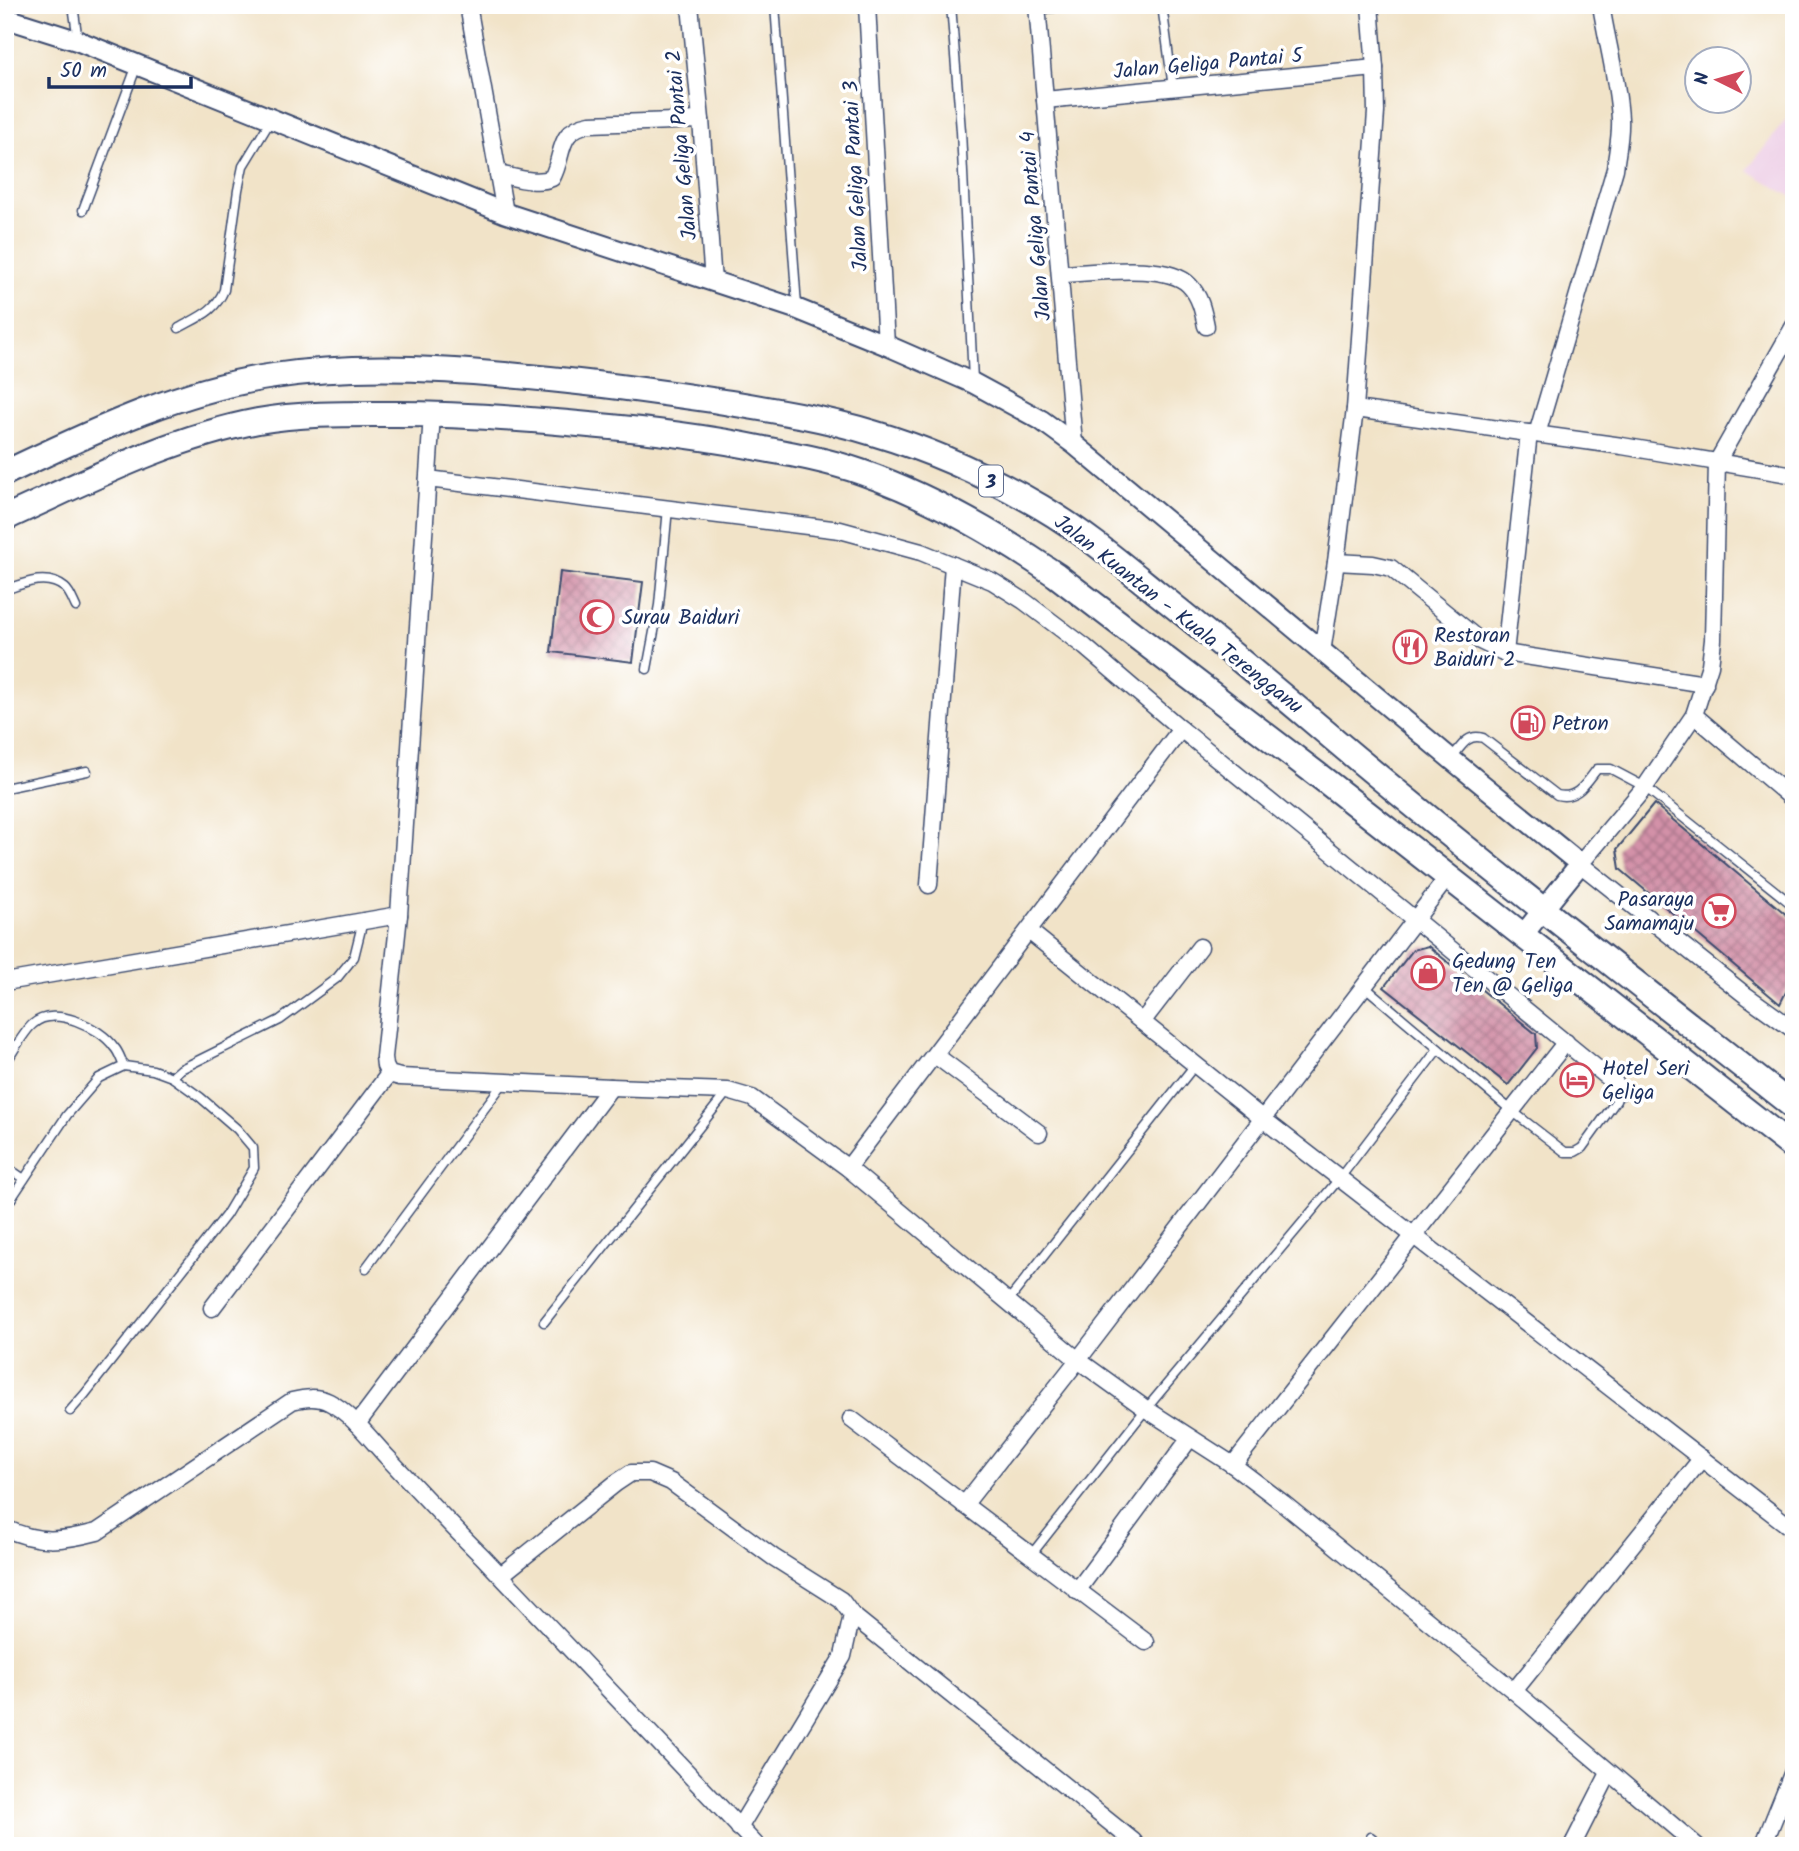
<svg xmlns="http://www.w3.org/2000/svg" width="1799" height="1851" font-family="Kalam,sans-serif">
<defs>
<pattern id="building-cross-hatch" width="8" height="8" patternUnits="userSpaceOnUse" patternTransform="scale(1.75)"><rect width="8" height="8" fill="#d391a8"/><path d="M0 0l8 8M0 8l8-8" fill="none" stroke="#aa778c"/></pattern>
</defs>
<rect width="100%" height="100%" fill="#fff"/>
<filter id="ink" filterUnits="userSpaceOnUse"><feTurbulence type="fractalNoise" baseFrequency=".0143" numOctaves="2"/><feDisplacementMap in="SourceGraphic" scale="14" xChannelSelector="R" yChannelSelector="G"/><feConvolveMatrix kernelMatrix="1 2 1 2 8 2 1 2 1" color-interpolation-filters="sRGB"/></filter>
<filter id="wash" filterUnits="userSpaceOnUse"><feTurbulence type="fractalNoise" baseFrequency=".00686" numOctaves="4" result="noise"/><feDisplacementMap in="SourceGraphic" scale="28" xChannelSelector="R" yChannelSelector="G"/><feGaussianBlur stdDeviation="1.57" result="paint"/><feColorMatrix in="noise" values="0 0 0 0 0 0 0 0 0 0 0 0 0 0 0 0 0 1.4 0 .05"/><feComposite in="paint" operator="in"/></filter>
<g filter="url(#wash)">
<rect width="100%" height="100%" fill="#f1e3c8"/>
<path fill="#eed0e7" d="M 1794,109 L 1794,198 L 1747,170 Z"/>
<g id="blocks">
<g fill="url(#building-cross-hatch)">
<path d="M 560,572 L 643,582 L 633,662 L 551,652 Z"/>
<path d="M 1654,804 L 1794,921 L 1794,976 L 1780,1004 L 1620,869 L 1617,849 Z"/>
<path d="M 1428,946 L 1536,1034 L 1537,1048 L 1508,1085 L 1384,987 L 1413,950 Z"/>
</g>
</g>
</g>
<g filter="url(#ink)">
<use href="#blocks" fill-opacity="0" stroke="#3b4a6e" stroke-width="2"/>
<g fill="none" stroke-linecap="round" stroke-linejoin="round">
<defs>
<g id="service">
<path d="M 73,5 L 78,41"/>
<path d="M 775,5 L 797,306"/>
<path d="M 951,5 L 961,131 L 973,380"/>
<path d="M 1162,5 L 1173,88"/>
<path d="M 1037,9 L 1089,5"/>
<path d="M 83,210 L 137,65"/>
<path d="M 179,328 C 198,317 215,312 224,290 L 238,190 L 243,166 L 271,120"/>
<path d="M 5,590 C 24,583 47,573 65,588 C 70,592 73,601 76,607"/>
<path d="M 647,669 L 659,605 L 668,508"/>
<path d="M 1451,759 C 1461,747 1467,733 1483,738 L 1557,795 C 1577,800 1586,783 1597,769 L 1611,769 L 1645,787 L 1794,906"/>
<path d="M 5,788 L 87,771"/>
<path d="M 1364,986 L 1512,1111 L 1565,1152 L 1575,1152 L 1582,1148 L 1616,1101 L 1619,1092"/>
<path d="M 1785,1024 L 1794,1008"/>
<path d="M 5,1064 C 12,1054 24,1031 33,1024 C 54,1005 100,1027 114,1047 C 119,1052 121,1060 124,1066"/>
<path d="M 172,1077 L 181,1069 L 280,1020 L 337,978 L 354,957 L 363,921"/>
<path d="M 5,1166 L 24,1179"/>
<path d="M 5,1208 L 67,1115 L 99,1078 L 124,1066 L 153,1070 L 172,1077 L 200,1097 L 237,1129 L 253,1148 L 254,1168 L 226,1215 L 85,1394 L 70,1411"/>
<path d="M 366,1268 L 504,1082"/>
<path d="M 1008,1301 L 1195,1065"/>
<path d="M 544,1322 L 728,1091"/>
<path d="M 1031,1555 L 1146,1409 L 1339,1179 L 1438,1049"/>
<path d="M 1371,1837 L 1382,1846"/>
</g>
<g id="minor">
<path d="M 468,5 L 505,213"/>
<path d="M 690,5 L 701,120 L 713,282"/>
<path d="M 867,5 L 886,345"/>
<path d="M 1037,5 L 1074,444"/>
<path d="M 1045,100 L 1375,68"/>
<path d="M 498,174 C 514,177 536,185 552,178 C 565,154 556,130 590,124 L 701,120"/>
<path d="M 1060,274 C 1092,273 1167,262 1189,285 C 1200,296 1203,311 1206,326"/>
<path d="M 1794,326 L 1717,462 L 1713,640 L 1710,665 L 1694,715 L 1645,787 L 1580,864 L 1744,994 L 1794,1030"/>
<path d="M 1355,409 L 1622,446 L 1794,475"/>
<path d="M 432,414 L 399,915 L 384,1057 L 385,1066 L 389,1074 L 400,1077 L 611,1087 L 728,1091 L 752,1098 L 848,1168 L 1078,1360 L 1146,1409 L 1233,1465 L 1283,1503 L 1514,1691 L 1697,1846"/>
<path d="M 1537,434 L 1615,169 C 1617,152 1621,136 1620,119 C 1618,81 1607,43 1601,5"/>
<path d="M 428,479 L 840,530 L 921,552 L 992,581 L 1024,601 L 1085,647 L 1181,729 L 1615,1083 L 1619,1092"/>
<path d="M 1336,562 L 1373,564 L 1391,568 L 1480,641 L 1505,653 L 1705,684"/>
<path d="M 1322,652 L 1336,562 L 1355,409 L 1376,112 L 1375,68 L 1370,5"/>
<path d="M 1505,653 L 1529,433"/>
<path d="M 1694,715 L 1794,800"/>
<path d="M 929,885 L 953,565"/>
<path d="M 1029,931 L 1263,1119 L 1794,1530"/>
<path d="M 5,982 L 399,915"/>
<path d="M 1142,1022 L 1200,947"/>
<path d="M 935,1055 L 1039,1133"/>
<path d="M 848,1168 L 1181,729"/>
<path d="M 212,1308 L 389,1074"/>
<path d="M 851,1419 L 1146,1642"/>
<path d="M 357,1424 L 611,1087"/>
<path d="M 1233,1465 L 1566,1042"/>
<path d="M 964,1505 L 1078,1360 L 1447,878"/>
<path d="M 5,1528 C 38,1544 63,1541 97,1532 L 292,1401 C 305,1398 317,1396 329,1402 C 351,1413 371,1440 388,1458 C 419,1491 449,1524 482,1556 L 757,1846"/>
<path d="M 501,1575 L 616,1483 L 631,1473 L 650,1473 L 671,1482 L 773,1557 L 841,1600 L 852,1615 L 843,1656 L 739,1828"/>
<path d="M 1077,1591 L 1190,1438"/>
<path d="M 852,1615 L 1133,1841 L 1137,1846"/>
<path d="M 1514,1691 L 1702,1458"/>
<path d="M 1572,1846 L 1609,1773"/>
<path d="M 1763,1846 L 1794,1769"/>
</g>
<path id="tertiary" d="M 5,18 L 78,41 L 505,213 L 797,309 L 886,345 L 973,383 L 1041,420 L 1074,444 L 1451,759 L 1580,864 L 1522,936"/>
<g id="trunk">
<path d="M 5,473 C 90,433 180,389 274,376 C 365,362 459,370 550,379 C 604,384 658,392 712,400 C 766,409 820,417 873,433 C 931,450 988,476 1041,507 C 1082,531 1119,562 1156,592 C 1226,647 1293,705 1361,762 C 1503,880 1649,993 1794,1107"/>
<path d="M 5,518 C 87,481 169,438 258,421 C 303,413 350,414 396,414 C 461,414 525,419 589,425 C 648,430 706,437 764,449 C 797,455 830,461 861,472 C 931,496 996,534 1056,575 L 1327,782 L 1794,1148"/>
</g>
</defs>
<use href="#service" stroke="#3b4a6e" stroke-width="11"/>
<use href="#minor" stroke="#3b4a6e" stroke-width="19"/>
<use href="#tertiary" stroke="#3b4a6e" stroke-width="23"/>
<use href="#trunk" stroke="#3b4a6e" stroke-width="28"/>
<use href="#service" stroke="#fff" stroke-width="8"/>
<use href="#minor" stroke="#fff" stroke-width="16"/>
<use href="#tertiary" stroke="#fff" stroke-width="19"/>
<use href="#trunk" stroke="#fff" stroke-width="24"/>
</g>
</g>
<defs>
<symbol id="mosque-ring" viewBox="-11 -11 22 22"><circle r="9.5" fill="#fff" stroke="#d1495b" stroke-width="1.5"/><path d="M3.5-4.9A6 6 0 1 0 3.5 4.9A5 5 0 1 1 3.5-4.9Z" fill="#d1495b"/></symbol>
<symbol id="restaurant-ring" viewBox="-11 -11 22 22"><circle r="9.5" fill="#fff" stroke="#d1495b" stroke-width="1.5"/><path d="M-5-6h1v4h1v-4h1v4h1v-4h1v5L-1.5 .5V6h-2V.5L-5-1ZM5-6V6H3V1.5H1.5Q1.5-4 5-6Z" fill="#d1495b"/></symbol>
<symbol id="fuel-ring" viewBox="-11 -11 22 22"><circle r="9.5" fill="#fff" stroke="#d1495b" stroke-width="1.5"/><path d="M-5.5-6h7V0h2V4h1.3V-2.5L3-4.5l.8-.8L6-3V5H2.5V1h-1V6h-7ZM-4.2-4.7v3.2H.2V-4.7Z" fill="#d1495b"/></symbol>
<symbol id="supermarket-ring" viewBox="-11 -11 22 22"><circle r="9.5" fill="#fff" stroke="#d1495b" stroke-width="1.5"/><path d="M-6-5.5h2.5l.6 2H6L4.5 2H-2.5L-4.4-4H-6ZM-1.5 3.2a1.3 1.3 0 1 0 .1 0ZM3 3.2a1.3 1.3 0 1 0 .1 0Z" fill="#d1495b"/></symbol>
<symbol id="shop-ring" viewBox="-11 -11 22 22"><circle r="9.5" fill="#fff" stroke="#d1495b" stroke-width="1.5"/><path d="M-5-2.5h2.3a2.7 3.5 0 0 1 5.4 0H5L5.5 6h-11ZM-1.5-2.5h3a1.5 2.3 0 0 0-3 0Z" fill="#d1495b"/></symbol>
<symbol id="hotel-ring" viewBox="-11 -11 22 22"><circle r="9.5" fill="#fff" stroke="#d1495b" stroke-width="1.5"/><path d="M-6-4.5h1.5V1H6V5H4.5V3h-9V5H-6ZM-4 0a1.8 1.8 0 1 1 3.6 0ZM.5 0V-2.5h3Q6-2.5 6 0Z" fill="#d1495b"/></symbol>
</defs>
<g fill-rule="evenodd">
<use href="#mosque-ring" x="578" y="598" width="38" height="38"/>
<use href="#restaurant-ring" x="1391" y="628" width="38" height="38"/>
<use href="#fuel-ring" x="1509" y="704" width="38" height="38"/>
<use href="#supermarket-ring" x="1700" y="892" width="38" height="38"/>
<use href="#shop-ring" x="1409" y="954" width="38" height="38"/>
<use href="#hotel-ring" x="1558" y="1061" width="38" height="38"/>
</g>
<g text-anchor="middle" stroke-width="7" stroke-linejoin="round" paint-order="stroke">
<rect fill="#fff" stroke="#5f6d8e" stroke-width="2" x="979" y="465.5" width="24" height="31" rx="5"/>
<g font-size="19" font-weight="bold" fill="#1b2f5e">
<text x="991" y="488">3</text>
</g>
<g font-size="21" fill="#1b2f5e" stroke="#fff">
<text transform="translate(1208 63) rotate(-5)" y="7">Jalan Geliga Pantai 5</text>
<text transform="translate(681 145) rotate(-95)" y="7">Jalan Geliga Pantai 2</text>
<text transform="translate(855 176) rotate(-93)" y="7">Jalan Geliga Pantai 3</text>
<text transform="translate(1035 226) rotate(-95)" y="7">Jalan Geliga Pantai 4</text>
<text transform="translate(1179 614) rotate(38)" y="7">Jalan Kuantan - Kuala Terengganu</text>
</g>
<g font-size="21" fill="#1b2f5e" stroke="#fff" text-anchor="start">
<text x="622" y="624">Surau Baiduri</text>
<text x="1434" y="642">Restoran<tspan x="1434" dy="24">Baiduri 2</tspan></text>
<text x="1552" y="730">Petron</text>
<text x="1694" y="906" text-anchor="end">Pasaraya<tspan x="1694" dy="24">Samamaju</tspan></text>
<text x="1452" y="968">Gedung Ten<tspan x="1452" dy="24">Ten @ Geliga</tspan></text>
<text x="1602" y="1075">Hotel Seri<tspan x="1602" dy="24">Geliga</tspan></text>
</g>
</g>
<rect width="1799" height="1851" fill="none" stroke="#fff" stroke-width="28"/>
<g transform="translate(1718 80) rotate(275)"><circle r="33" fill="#ffffff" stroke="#a4acbf" stroke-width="2"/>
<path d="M0-5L12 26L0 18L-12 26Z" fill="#d1495b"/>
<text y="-10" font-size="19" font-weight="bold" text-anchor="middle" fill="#1b2f5e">N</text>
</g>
<path d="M49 77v10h142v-10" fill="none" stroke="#1b2f5e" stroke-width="3.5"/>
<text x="60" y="77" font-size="21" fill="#1b2f5e" stroke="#ffffff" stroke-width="5" paint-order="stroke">50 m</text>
</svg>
